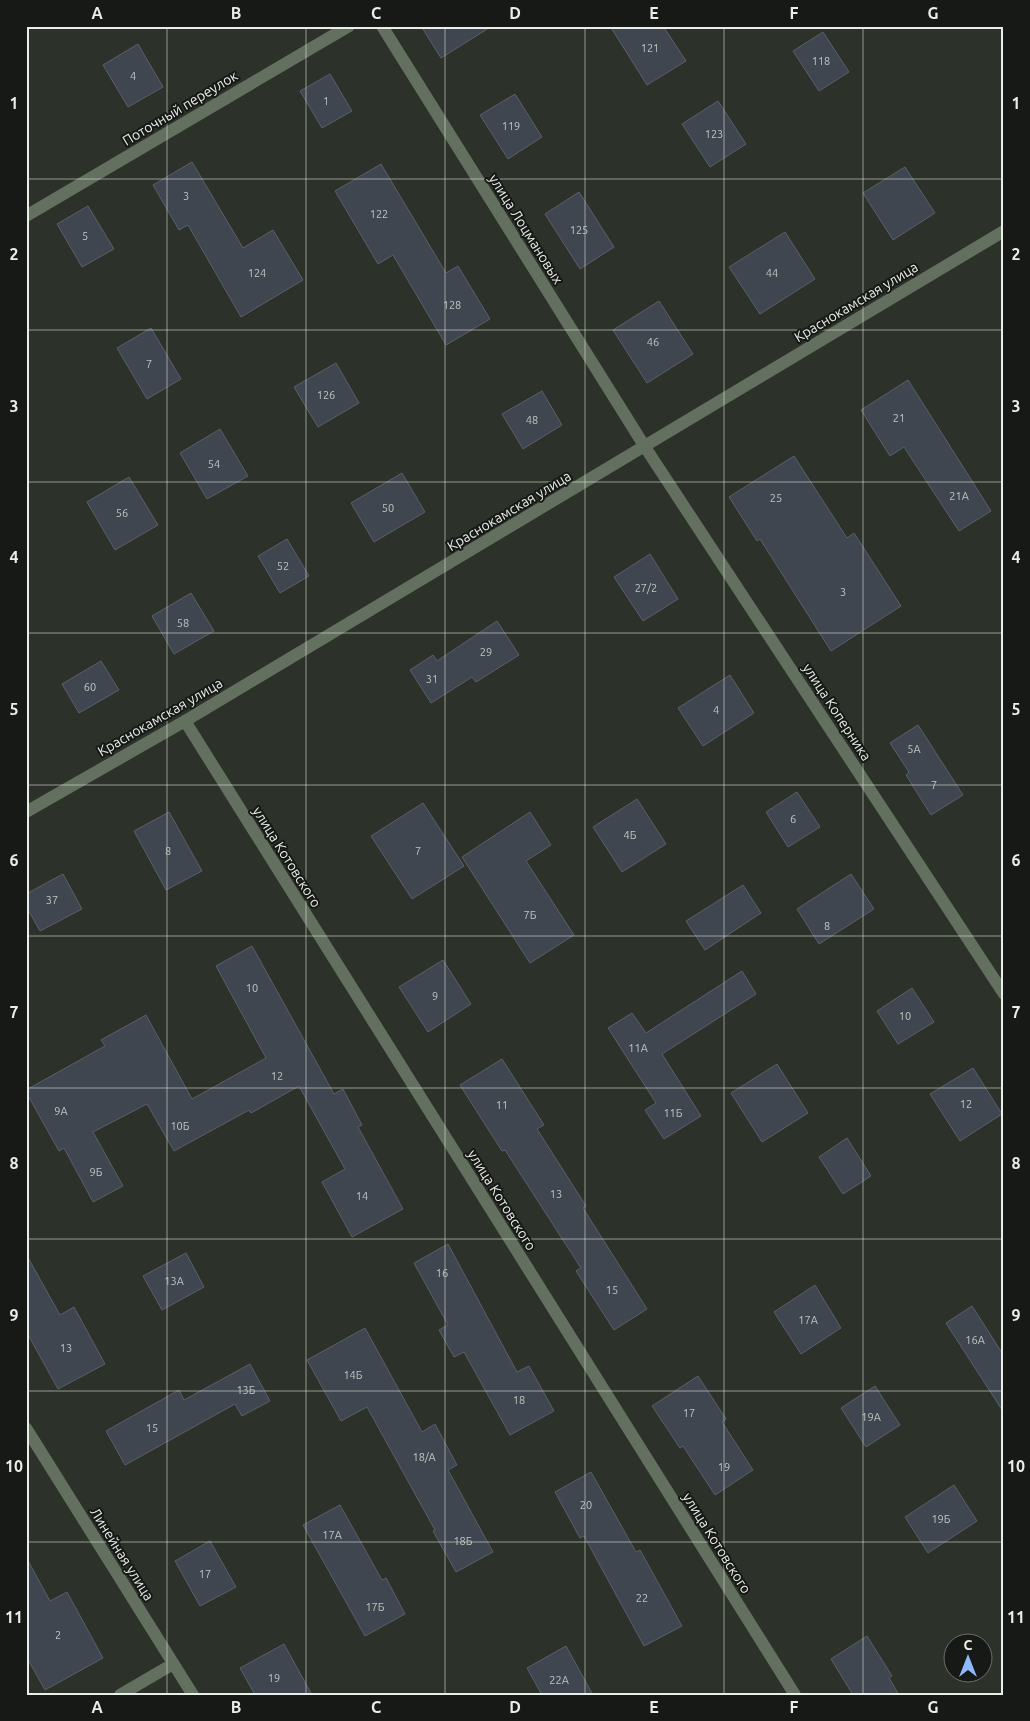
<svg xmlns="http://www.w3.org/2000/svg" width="1030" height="1721" font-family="Ubuntu,sans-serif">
<rect width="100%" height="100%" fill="#2c3229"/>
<g fill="#40464f" stroke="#5a606a">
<path d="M 421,26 L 492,26 L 441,58 Z"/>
<path d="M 610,26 L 663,26 L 686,61 L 647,85 Z"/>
<path d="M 823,32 L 849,72 L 819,91 L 793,51 Z"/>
<path d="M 138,44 L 163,87 L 128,107 L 103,65 Z"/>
<path d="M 330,74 L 352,111 L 322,128 L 300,91 Z"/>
<path d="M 515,94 L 542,137 L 508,159 L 480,115 Z"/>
<path d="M 718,101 L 746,144 L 710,167 L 682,124 Z"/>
<path d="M 192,162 L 243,248 L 273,230 L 303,280 L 241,317 L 188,225 L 179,230 L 153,185 Z"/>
<path d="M 381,164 L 446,273 L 458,266 L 490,319 L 446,345 L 393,255 L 378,264 L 335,191 Z"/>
<path d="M 905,167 L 935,213 L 893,240 L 863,193 Z"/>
<path d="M 579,192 L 614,247 L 580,269 L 545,214 Z"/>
<path d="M 88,206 L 114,249 L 82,267 L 57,224 Z"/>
<path d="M 785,232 L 815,279 L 760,314 L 729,267 Z"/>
<path d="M 659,301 L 693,354 L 647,383 L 613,330 Z"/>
<path d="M 151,328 L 181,379 L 147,399 L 117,348 Z"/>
<path d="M 336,363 L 359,403 L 318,427 L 294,387 Z"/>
<path d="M 908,380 L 991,511 L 959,531 L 904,447 L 890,456 L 861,410 Z"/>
<path d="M 542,391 L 562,425 L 523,449 L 502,414 Z"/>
<path d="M 220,429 L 248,476 L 207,499 L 180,453 Z"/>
<path d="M 794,456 L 847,538 L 854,533 L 901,606 L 831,651 L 760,539 L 757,541 L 729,497 Z"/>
<path d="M 402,473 L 425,512 L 374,542 L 351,503 Z"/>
<path d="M 129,477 L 158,525 L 115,550 L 87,502 Z"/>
<path d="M 287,539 L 309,576 L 280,593 L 258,556 Z"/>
<path d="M 650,554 L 678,599 L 643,621 L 614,577 Z"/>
<path d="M 191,593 L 214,631 L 174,654 L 152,616 Z"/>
<path d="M 497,621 L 519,655 L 476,682 L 472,677 L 431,703 L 410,670 L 433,655 L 437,661 Z"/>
<path d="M 101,661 L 119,690 L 79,713 L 62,684 Z"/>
<path d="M 730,675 L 754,713 L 703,746 L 678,708 Z"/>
<path d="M 918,725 L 963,795 L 931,815 L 906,775 L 909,772 L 890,743 Z"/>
<path d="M 797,792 L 820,827 L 788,847 L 766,812 Z"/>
<path d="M 637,799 L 666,844 L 622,872 L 593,827 Z"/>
<path d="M 423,803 L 464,866 L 412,899 L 371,836 Z"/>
<path d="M 169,812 L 202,871 L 166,890 L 134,831 Z"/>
<path d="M 530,812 L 551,845 L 526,861 L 574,935 L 530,963 L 462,857 Z"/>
<path d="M 63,874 L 82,909 L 40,931 L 26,906 L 26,894 Z"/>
<path d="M 851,874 L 874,909 L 819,944 L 797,909 Z"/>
<path d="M 743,885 L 761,913 L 705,950 L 686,921 Z"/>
<path d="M 252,946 L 334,1094 L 343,1089 L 362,1125 L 358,1127 L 403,1209 L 352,1237 L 322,1182 L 345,1169 L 299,1086 L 251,1113 L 249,1110 L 174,1151 L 147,1104 L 93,1132 L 123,1186 L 93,1202 L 64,1148 L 59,1151 L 26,1092 L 26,1090 L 105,1046 L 101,1040 L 146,1015 L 192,1099 L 266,1058 L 216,966 Z"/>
<path d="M 443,960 L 471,1004 L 428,1032 L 399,987 Z"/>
<path d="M 742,971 L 756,994 L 662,1054 L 701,1116 L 664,1139 L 645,1110 L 656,1103 L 608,1028 L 632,1013 L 646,1033 Z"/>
<path d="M 912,988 L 934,1022 L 898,1044 L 877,1011 Z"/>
<path d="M 502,1059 L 544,1125 L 537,1129 L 586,1206 L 583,1208 L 647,1309 L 614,1330 L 576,1271 L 581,1268 L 505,1150 L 502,1151 L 460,1085 Z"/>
<path d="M 777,1064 L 808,1113 L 762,1142 L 731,1093 Z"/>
<path d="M 973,1068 L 1002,1114 L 960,1141 L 930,1094 Z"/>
<path d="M 847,1138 L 871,1176 L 843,1194 L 819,1157 Z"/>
<path d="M 448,1244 L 517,1372 L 529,1366 L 554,1411 L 510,1435 L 464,1352 L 454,1357 L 439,1330 L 448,1325 L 414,1263 Z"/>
<path d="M 186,1253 L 204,1287 L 162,1310 L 143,1276 Z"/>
<path d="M 26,1254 L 60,1315 L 74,1307 L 105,1364 L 58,1389 L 26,1331 Z"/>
<path d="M 815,1285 L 841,1328 L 801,1354 L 774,1312 Z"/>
<path d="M 972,1306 L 1004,1356 L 1004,1413 L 946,1323 Z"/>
<path d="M 365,1328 L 422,1432 L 435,1424 L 457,1465 L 448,1470 L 493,1552 L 456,1572 L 433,1531 L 435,1530 L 367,1407 L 341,1421 L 307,1360 Z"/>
<path d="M 250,1364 L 270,1401 L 242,1416 L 235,1404 L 125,1465 L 106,1431 L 179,1390 L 184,1400 Z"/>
<path d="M 698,1376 L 726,1419 L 722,1422 L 753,1470 L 715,1495 L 683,1446 L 680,1448 L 652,1406 Z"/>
<path d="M 875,1386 L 900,1425 L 866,1447 L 841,1408 Z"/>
<path d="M 591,1472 L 636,1552 L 640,1550 L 682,1626 L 644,1646 L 584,1536 L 580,1538 L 555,1492 Z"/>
<path d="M 954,1485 L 977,1521 L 928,1553 L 905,1517 Z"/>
<path d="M 340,1505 L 382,1580 L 386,1578 L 405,1614 L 365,1636 L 303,1525 Z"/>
<path d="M 210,1541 L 236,1587 L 200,1606 L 175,1561 Z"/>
<path d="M 26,1557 L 50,1601 L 67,1592 L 103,1658 L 45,1690 L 26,1656 Z"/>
<path d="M 867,1636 L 892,1676 L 889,1678 L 899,1695 L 853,1695 L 831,1659 Z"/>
<path d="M 284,1644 L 312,1695 L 255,1695 L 240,1668 Z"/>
<path d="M 566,1646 L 593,1695 L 542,1695 L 527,1668 Z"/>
</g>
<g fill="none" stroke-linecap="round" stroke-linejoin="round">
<g stroke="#63705f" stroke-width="12">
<path d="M 382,26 L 645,447 L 1004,994"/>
<path d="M 26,216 L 349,26"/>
<path d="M 185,721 L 795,1695"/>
<path d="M 26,1428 L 193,1695"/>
<path d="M 120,1695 L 173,1664"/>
</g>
<path stroke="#63705f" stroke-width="12" d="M 26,812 L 185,721 L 1004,231"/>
</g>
<path fill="none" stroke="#eaeee8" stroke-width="1" stroke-opacity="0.55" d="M 167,26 L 167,1695M 306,26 L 306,1695M 445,26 L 445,1695M 585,26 L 585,1695M 724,26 L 724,1695M 863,26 L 863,1695M 26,179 L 1004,179M 26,330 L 1004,330M 26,482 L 1004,482M 26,633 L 1004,633M 26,785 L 1004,785M 26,936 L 1004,936M 26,1088 L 1004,1088M 26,1239 L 1004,1239M 26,1391 L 1004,1391M 26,1542 L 1004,1542"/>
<g text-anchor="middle" stroke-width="4" stroke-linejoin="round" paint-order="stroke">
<g font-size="11" fill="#c0c4c2">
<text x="650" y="52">121</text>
<text x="821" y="65">118</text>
<text x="133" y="80">4</text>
<text x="326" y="105">1</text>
<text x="511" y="130">119</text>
<text x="714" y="138">123</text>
<text x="186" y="200">3</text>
<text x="379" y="218">122</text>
<text x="579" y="234">125</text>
<text x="85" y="240">5</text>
<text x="257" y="277">124</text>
<text x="772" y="277">44</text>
<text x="452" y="309">128</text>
<text x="653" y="346">46</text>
<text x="149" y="368">7</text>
<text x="326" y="399">126</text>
<text x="899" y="422">21</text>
<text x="532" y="424">48</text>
<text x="214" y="468">54</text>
<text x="959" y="500">21А</text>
<text x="776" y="502">25</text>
<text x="388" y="512">50</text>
<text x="122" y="517">56</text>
<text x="283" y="570">52</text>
<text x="646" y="592">27/2</text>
<text x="843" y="596">3</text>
<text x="183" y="627">58</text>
<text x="486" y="656">29</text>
<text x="432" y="683">31</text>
<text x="90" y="691">60</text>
<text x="716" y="714">4</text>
<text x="914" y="753">5А</text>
<text x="934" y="789">7</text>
<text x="793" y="823">6</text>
<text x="630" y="839">4Б</text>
<text x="168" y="855">8</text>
<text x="418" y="855">7</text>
<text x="52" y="904">37</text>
<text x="530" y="919">7Б</text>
<text x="827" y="930">8</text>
<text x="252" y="992">10</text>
<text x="435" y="1000">9</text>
<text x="905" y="1020">10</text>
<text x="638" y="1052">11А</text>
<text x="277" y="1080">12</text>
<text x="966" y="1108">12</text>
<text x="502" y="1109">11</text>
<text x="61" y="1115">9А</text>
<text x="673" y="1117">11Б</text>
<text x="180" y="1130">10Б</text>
<text x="96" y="1176">9Б</text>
<text x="556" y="1198">13</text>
<text x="362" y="1200">14</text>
<text x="442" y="1277">16</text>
<text x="174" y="1285">13А</text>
<text x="612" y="1294">15</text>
<text x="808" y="1324">17А</text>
<text x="975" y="1344">16А</text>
<text x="66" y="1352">13</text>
<text x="353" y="1379">14Б</text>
<text x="246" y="1394">13Б</text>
<text x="519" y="1404">18</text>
<text x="689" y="1417">17</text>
<text x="871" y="1421">19А</text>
<text x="152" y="1432">15</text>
<text x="424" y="1461">18/А</text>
<text x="724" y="1471">19</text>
<text x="586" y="1509">20</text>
<text x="941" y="1523">19Б</text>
<text x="332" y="1539">17А</text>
<text x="463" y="1545">18Б</text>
<text x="205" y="1578">17</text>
<text x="642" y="1602">22</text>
<text x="375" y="1611">17Б</text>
<text x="58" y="1639">2</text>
<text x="274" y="1682">19</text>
<text x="559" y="1684">22А</text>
</g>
<g font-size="14" fill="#eaeee8" stroke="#161915">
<text transform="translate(180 108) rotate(-31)" y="5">Поточный переулок</text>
<text transform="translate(526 229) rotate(58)" y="5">улица Лоцмановых</text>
<text transform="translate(856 302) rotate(-31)" y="5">Краснокамская улица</text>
<text transform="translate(509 511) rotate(-31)" y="5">Краснокамская улица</text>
<text transform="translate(837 712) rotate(57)" y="5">улица Коперника</text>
<text transform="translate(160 717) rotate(-30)" y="5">Краснокамская улица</text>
<text transform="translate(287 857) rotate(58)" y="5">улица Котовского</text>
<text transform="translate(502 1200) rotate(58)" y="5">улица Котовского</text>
<text transform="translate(717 1543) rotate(58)" y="5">улица Котовского</text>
<text transform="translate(122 1554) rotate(58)" y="5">Линейная улица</text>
</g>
</g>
<rect width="1030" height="1721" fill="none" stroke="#161915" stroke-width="55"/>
<g transform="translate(968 1658)"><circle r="24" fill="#161915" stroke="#6b6e69"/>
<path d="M0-4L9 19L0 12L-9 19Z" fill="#8eb9fd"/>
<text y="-8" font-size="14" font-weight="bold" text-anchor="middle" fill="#eaeee8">С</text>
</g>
<rect x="28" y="28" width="974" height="1666" fill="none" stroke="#eaeee8" stroke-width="2"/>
<g font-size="16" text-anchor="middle" font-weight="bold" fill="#eaeee8">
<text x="97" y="19">A</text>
<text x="236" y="19">B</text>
<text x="376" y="19">C</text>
<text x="515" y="19">D</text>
<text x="654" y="19">E</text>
<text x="794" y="19">F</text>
<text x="933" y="19">G</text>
<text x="14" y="109">1</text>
<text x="1016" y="109">1</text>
<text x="14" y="260">2</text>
<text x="1016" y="260">2</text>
<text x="14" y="412">3</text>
<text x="1016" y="412">3</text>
<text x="14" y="563">4</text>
<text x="1016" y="563">4</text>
<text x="14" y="715">5</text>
<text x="1016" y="715">5</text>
<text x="14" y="866">6</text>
<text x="1016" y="866">6</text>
<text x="14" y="1018">7</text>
<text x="1016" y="1018">7</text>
<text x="14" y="1169">8</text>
<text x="1016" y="1169">8</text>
<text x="14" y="1321">9</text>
<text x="1016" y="1321">9</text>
<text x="14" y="1472">10</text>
<text x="1016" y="1472">10</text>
<text x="14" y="1623">11</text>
<text x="1016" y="1623">11</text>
<text x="97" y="1713">A</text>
<text x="236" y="1713">B</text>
<text x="376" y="1713">C</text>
<text x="515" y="1713">D</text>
<text x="654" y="1713">E</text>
<text x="794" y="1713">F</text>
<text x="933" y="1713">G</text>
</g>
</svg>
